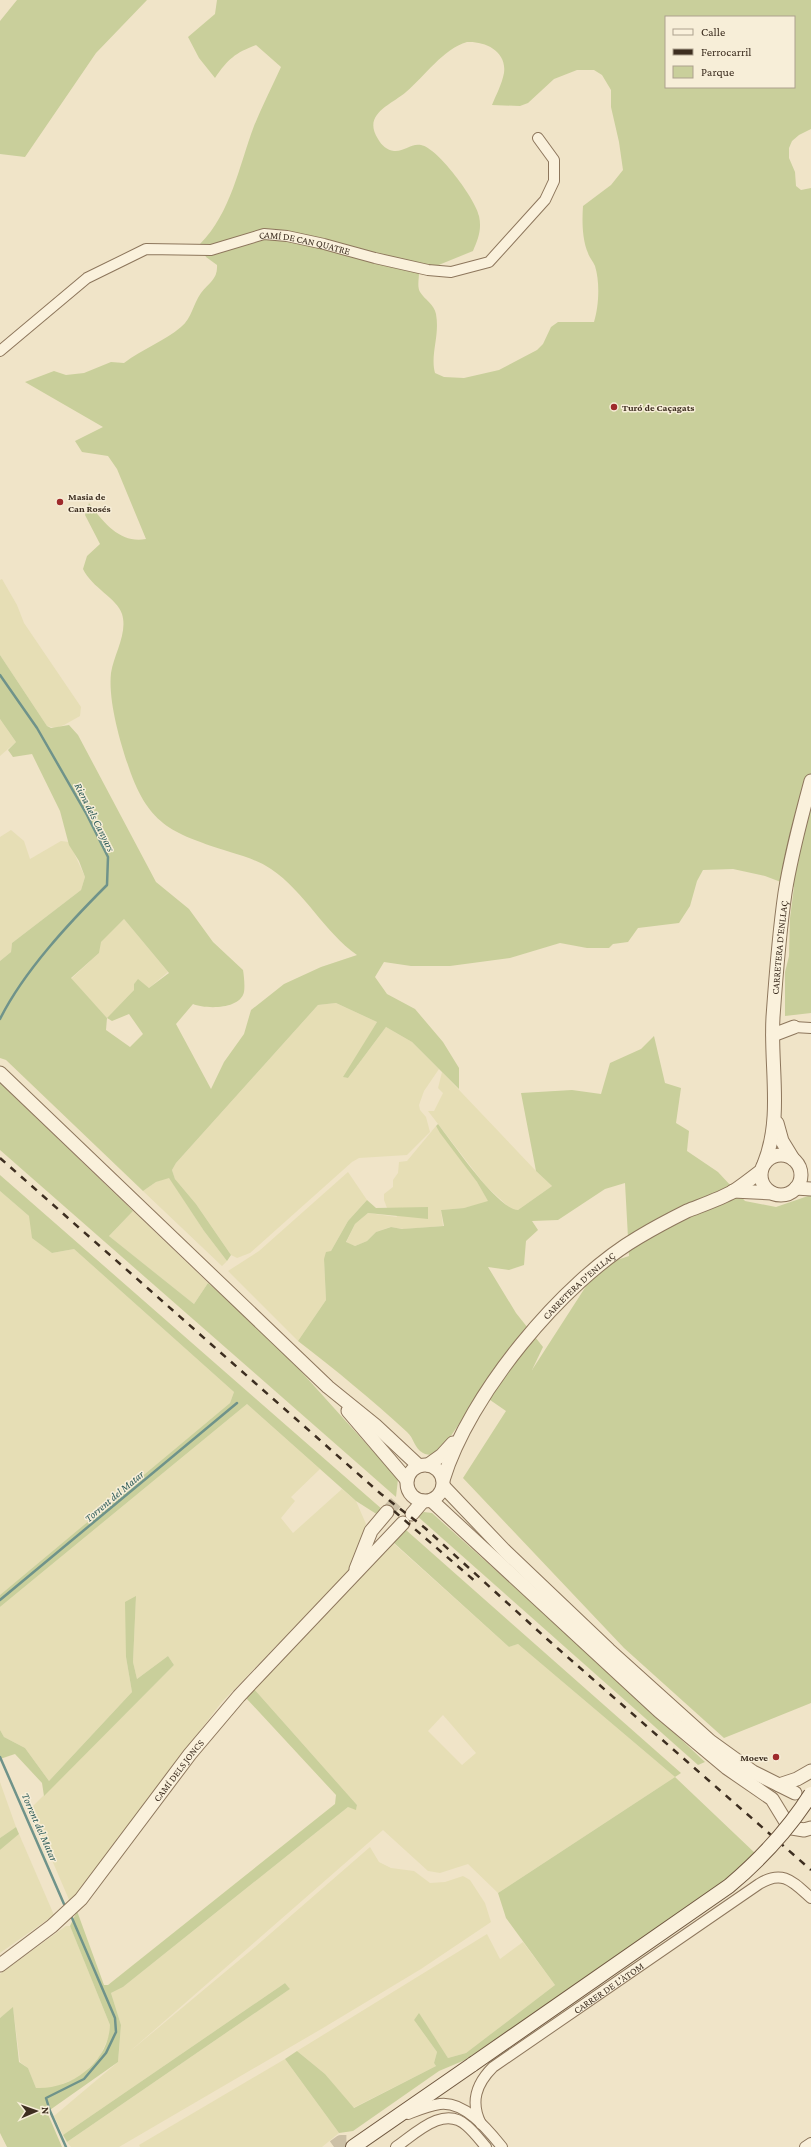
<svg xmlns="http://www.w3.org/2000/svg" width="811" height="2147" font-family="'Crimson Pro',serif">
<rect width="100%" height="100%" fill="#f0e4c8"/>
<g fill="#e6deb5" fill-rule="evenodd">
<path d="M 2,579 L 17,605 L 24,623 L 81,707 L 80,716 L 64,725 L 56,728 L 47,726 L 0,655 L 0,580 Z"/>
<path d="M 0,719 L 16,742 L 0,756 Z"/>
<path d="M 11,830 L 24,841 L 30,859 L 61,841 L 69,842 L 85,877 L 81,890 L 12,943 L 11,952 L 0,961 L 0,837 Z"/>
<path d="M 124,919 L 168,972 L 149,988 L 138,980 L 134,984 L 134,990 L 107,1018 L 71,979 L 99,953 L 100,942 Z"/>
<path d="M 336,1003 L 377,1022 L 344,1077 L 348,1078 L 386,1027 L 412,1042 L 439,1069 L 424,1091 L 419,1105 L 420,1110 L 426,1117 L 430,1132 L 407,1155 L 359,1158 L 352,1162 L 250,1253 L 237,1258 L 231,1255 L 196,1204 L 175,1179 L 172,1170 L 176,1163 L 318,1005 Z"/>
<path d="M 442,1072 L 536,1171 L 552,1186 L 518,1210 L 512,1210 L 485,1185 L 428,1111 L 434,1111 L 443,1093 L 438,1088 Z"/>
<path d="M 436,1126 L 477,1182 L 489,1202 L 464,1208 L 441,1210 L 443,1226 L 404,1229 L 390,1227 L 376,1232 L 367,1241 L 355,1246 L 346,1243 L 355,1224 L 368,1213 L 397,1217 L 393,1208 L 387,1208 L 384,1200 L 384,1194 L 393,1187 L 393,1180 L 398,1173 L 399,1162 L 407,1161 Z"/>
<path d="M 348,1172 L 367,1200 L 348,1221 L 331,1251 L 324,1259 L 326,1300 L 298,1341 L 228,1271 L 259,1251 Z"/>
<path d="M 169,1177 L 204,1231 L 227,1261 L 222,1266 L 143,1191 L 156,1182 Z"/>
<path d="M 0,1191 L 29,1216 L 52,1253 L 74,1249 L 234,1392 L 230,1403 L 0,1595 Z"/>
<path d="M 133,1211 L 208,1283 L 194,1304 L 109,1236 Z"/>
<path d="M 247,1404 L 320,1469 L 291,1497 L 295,1501 L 281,1518 L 293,1533 L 342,1489 L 356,1501 L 366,1524 L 351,1568 L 221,1703 L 70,1902 L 30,1809 L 174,1665 L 168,1656 L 137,1679 L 133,1662 L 136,1596 L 126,1657 L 132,1692 L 49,1781 L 25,1748 L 4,1737 L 0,1730 L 0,1607 Z"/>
<path d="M 392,1542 L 509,1647 L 518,1644 L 675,1777 L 498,1893 L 468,1864 L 440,1873 L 428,1871 L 383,1830 L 128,2053 L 255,1947 L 370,1847 L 379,1862 L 391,1868 L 414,1871 L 430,1883 L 445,1882 L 463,1876 L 470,1880 L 485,1903 L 491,1922 L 421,1969 L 323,2028 L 119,2147 L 71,2147 L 67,2142 L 290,1989 L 285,1983 L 63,2135 L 54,2116 L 118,2062 L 121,2025 L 111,1993 L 123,1987 L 348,1807 L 356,1809 L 357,1805 L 254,1689 ZM 443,1715 L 476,1753 L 462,1765 L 428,1731 Z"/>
<path d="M 0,1782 L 16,1827 L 0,1838 Z"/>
<path d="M 19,1834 L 54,1915 L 0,1953 L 0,1850 Z"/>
<path d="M 66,1926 L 70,1926 L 110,2025 L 110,2034 L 100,2056 L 82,2076 L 50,2089 L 36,2088 L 28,2068 L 20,2062 L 13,2008 L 0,2018 L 0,1974 Z"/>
<path d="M 487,1934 L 500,1959 L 523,1942 L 555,1985 L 466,2053 L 448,2058 L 419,2014 L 414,2020 L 437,2052 L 434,2063 L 436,2066 L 353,2108 L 325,2074 L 297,2051 Z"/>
<path d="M 285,2059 L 339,2133 L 322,2147 L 140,2147 L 139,2145 Z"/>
</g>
<g fill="#c9cf9b" fill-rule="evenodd">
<path d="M 17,0 L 147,0 L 96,53 L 25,157 L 0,154 L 0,21 Z"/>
<path d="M 217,0 L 811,0 L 811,129 L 799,135 L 792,141 L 789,148 L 789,158 L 795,172 L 796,186 L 801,190 L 811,188 L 811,1013 L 785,1016 L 785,972 L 789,956 L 790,918 L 794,887 L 765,876 L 733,869 L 703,870 L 697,881 L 690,906 L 679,923 L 638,928 L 628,942 L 613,944 L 609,948 L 587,948 L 560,943 L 510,958 L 450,966 L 411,966 L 384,962 L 375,977 L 387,994 L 415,1009 L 443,1042 L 459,1068 L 459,1089 L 412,1042 L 386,1027 L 348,1078 L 343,1077 L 377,1022 L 336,1003 L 318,1005 L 176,1163 L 172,1170 L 175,1179 L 196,1204 L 231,1255 L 227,1261 L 204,1231 L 169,1178 L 156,1182 L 143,1191 L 6,1060 L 0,1058 L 0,961 L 11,952 L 12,943 L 81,890 L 85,877 L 79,861 L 69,845 L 60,811 L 32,754 L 13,757 L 8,750 L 16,742 L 0,719 L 0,655 L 47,726 L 51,728 L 69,725 L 78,735 L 156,882 L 189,909 L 213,942 L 243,970 C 244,976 245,986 244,992 C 240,1010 205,1009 193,1004 L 176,1024 L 211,1089 L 224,1062 L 244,1034 L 251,1010 L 284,984 L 321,967 L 357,955 C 324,932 305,892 271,869 C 259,861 244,856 230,852 C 175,834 149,827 129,768 C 120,742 108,700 111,673 C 114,654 128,633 122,614 C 117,598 92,588 83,569 L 87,556 L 100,544 L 85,515 L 89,503 C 103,522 120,544 146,539 L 117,469 L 108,456 L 82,452 L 75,441 L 103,427 L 25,382 L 54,371 L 66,375 L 84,373 L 111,362 L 124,363 C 142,349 165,341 181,327 C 192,318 193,304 201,293 C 209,283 218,279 217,265 L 206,257 L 200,244 C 231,213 239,166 254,126 C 262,106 272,87 281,67 L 256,45 C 235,53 228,59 215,78 L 199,58 L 188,37 L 215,14 ZM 666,17 L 794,17 L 794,87 L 666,87 ZM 467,42 C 485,41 507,51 504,73 C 502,84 496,95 492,105 L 520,106 L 528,103 L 554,79 L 577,70 L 594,70 L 602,75 L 611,90 L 611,107 L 619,142 L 623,170 L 611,185 L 583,206 C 582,220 582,239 588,253 C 589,257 593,261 595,266 C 600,282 599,306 594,322 L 558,322 L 551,327 L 543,344 L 537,350 L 499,370 L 464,378 L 444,377 L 435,373 C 430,354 440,336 436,314 C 434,304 425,300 420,292 C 417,287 419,279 419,273 L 473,251 C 478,239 482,230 479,216 C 476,200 438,148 421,145 C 411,143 404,152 394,151 C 387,150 382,146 378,139 C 362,114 391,105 406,92 C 425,76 443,49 467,42 ZM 124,919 L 169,973 L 149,988 L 138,979 L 134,984 L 134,990 L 107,1018 L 71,978 L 99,953 L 101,942 ZM 129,1014 L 143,1034 L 130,1047 L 106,1030 L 107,1018 L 112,1021 Z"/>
<path d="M 654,1036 L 665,1083 L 681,1088 L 676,1123 L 689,1131 L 687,1151 L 718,1172 L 745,1201 L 776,1207 L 811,1195 L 811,1703 L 724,1738 L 624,1648 L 463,1478 L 506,1411 L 480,1393 L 442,1449 C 437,1453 430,1457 423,1453 C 414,1448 414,1438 407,1432 C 372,1400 336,1370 298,1341 L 326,1300 L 324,1259 L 326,1252 L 331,1251 L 348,1221 L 367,1200 L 376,1208 L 428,1207 L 428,1219 L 368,1213 L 355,1224 L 346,1242 L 355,1246 L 367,1241 L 376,1232 L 391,1227 L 402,1229 L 444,1226 L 441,1210 L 464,1208 L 488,1201 L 477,1182 L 440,1133 L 436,1126 L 438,1124 C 452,1142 498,1210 518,1210 L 552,1186 L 536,1171 L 521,1093 L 572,1090 L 601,1094 L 610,1063 L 641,1049 ZM 625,1183 L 629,1256 L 599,1266 L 532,1370 L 543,1347 L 516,1313 L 488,1267 L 509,1270 L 524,1265 L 526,1241 L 538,1230 L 532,1221 L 558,1220 L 605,1189 Z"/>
<path d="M 0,1083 L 133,1211 L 109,1236 L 194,1304 L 208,1283 L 245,1315 L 288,1357 L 398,1479 L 396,1497 L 0,1150 Z"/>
<path d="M 0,1175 L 383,1510 L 378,1515 L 356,1501 L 247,1404 L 0,1607 L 0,1595 L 230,1403 L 234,1392 L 74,1249 L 52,1253 L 32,1238 L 29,1216 L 0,1191 Z"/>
<path d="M 424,1512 L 432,1513 L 617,1679 L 705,1762 L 698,1765 L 416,1515 Z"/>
<path d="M 406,1530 L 681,1773 L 675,1777 L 756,1854 L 699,1901 L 465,2060 L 439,2071 L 353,2131 L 339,2133 L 285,2059 L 297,2051 L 325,2074 L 354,2108 L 436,2066 L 434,2063 L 437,2052 L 414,2020 L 419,2013 L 448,2058 L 466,2053 L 555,1985 L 506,1918 L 498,1893 L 675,1777 L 518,1644 L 509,1647 L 393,1542 Z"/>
<path d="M 136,1596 L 133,1662 L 137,1679 L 168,1656 L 174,1665 L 44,1796 L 42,1783 L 15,1754 L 0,1759 L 0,1730 L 4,1737 L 25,1748 L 49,1781 L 132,1692 L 126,1657 L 125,1602 Z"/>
<path d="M 254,1689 L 357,1805 L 356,1810 L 348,1807 L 123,1987 L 111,1993 L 121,2025 L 118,2062 L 47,2112 L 62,2147 L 7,2147 L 0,2133 L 0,2018 L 13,2007 L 19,2062 L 28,2068 L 36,2088 C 72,2090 109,2061 110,2025 L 70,1926 L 77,1911 L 104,1985 L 108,1985 L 335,1804 L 336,1795 L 246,1698 Z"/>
<path d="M 16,1827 L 19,1834 L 0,1850 L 0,1838 Z"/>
<path d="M 285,1983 L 290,1989 L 67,2142 L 63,2135 Z"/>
</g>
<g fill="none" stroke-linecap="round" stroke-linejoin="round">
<g stroke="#6f938a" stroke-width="2.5">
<path d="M 0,675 L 37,728 L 87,815 L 108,857 L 107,885 C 69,923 24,971 0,1019"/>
<path d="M 0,1600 L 237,1403"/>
<path d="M 0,1757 L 64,1904"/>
<path d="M 66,2147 L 50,2111 L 46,2098 L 84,2079 L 106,2053 L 116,2032 L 115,2018 L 72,1918"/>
</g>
<path stroke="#ccc0a6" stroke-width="13" stroke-dasharray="13 6" stroke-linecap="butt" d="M 387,1512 L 399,1499"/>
<path stroke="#ccc0a6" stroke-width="14" stroke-dasharray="14 7" stroke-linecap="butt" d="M 334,2147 L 341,2142 L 352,2142 L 359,2147"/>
<defs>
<g id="minor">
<path id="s1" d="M 0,351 L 87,278 L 146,249 L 211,250 L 264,234 L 287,236 L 324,244 L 375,258 L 428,270 L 451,272 L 489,262 L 545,200 L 554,181 L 554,160 L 538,138"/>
<path d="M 794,1027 L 811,1028"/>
<path d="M 408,2114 C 418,2110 430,2105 440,2104 C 465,2101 488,2130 502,2147"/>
<path id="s2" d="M 481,2124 C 470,2102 476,2084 493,2067 L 759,1884 C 783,1869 793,1882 811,1898"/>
<path d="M 396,2147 C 415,2134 444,2104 467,2126 C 474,2132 480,2140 486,2147"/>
<path d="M 805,2147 L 811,2143"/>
</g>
<g id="tertiary">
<path d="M 773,1035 L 794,1027"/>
<path d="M 0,1073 L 328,1387 L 375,1425 L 419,1466"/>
<path d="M 777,1123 L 782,1141 L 793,1159"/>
<circle cx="781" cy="1175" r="20"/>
<path id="s3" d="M 764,1164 C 783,1117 770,1066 773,1017 C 776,975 779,934 785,893 C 791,855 801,818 811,781"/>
<path d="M 796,1188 L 811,1189"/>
<path d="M 733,1191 L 772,1193"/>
<path d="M 348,1411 L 407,1480"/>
<circle cx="425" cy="1483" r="18"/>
<path d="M 428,1465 L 442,1455 L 453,1443"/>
<path id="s4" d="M 443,1480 C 469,1395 562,1282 639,1237 C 654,1228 671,1219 687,1211 C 702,1205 720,1199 734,1191 C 743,1185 752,1178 761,1171"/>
<path d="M 443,1486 L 505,1551 L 609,1650 L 710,1741 L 753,1772 L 795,1793"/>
<path d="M 432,1501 L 659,1711 L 727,1768 L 772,1799 L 786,1822 L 792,1828 L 804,1830 L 811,1828"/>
<path d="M 412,1514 L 423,1501"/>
<path d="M 356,1569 L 371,1531 L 387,1512"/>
<path d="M 779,1785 L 797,1779 L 811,1771"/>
<path id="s5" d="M 0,1965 L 52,1926 L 81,1899 L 190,1754 L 239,1696 L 403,1523"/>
</g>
<path id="secondary" d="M 353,2147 L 473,2064"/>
</defs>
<use href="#minor" stroke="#8d765c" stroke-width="12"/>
<use href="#tertiary" stroke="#8d765c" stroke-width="15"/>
<use href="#secondary" stroke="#6f573f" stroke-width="16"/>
<use href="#minor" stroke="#faf1dc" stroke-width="10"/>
<use href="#tertiary" stroke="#faf1dc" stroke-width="13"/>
<use href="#secondary" stroke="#faf1dc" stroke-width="14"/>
<g stroke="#3d2e20" stroke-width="2.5" stroke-dasharray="7 7" stroke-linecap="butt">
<path d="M 0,1158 L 381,1494 L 425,1528 L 547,1639 L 811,1870"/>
<path d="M 394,1511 L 476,1582"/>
</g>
<defs>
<path id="secondary-bridge" d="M 473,2064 L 729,1886 C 761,1859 789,1829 811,1794"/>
</defs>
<use href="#secondary-bridge" stroke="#6f573f" stroke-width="16" stroke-linecap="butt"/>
<use href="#secondary-bridge" stroke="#faf1dc" stroke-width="14"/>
</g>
<g fill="#9e2a2b" stroke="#f7eed8" stroke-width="1.5">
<circle cx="614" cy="407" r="4"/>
<circle cx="60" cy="502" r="4"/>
<circle cx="776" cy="1757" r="4"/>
</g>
<g text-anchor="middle" stroke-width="3" stroke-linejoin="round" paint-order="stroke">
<g font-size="10" fill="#3d2e20" stroke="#f7eed8">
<text dy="4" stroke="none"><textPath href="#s1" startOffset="341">CAMÍ DE CAN QUATRE</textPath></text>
<text dy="4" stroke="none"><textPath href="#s3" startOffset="218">CARRETERA D'ENLLAÇ</textPath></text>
<text dy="4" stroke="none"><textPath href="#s4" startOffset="240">CARRETERA D'ENLLAÇ</textPath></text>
<text dy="4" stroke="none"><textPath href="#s5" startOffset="266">CAMÍ DELS JONCS</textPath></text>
<text dy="4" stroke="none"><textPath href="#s2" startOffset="203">CARRER DE L'ÀTOM</textPath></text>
</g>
<g font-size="10" font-weight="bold" fill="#3d2e20" stroke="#f7eed8" text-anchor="start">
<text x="622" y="411">Turó de Caçagats</text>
<text x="68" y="500">Masia de<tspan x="68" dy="12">Can Rosés</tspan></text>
<text x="768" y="1761" text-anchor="end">Moeve</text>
</g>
<g font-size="11" font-style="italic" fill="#2f5d5a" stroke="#f7eed8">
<text transform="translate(95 817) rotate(63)" y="4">Riera dels Canyars</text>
<text transform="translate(114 1496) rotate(-40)" y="4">Torrent del Matar</text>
<text transform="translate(40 1827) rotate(66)" y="4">Torrent del Matar</text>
</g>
</g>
<rect x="665" y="16" width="130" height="72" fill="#f7eed8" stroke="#ada18e"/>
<rect x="673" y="29" width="20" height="6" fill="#faf1dc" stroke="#ada18e"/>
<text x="701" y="36" font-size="12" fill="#3d2e20">Calle</text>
<rect x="673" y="49" width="20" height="6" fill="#3d2e20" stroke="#ada18e"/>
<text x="701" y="56" font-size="12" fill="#3d2e20">Ferrocarril</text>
<rect x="673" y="66" width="20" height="12" fill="#c9cf9b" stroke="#ada18e"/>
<text x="701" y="76" font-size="12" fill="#3d2e20">Parque</text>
<g transform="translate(36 2111) rotate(88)" stroke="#f7eed8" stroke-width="3" paint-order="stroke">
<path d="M0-3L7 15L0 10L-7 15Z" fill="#3d2e20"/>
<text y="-6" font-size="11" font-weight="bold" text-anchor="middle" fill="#3d2e20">N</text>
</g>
</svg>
